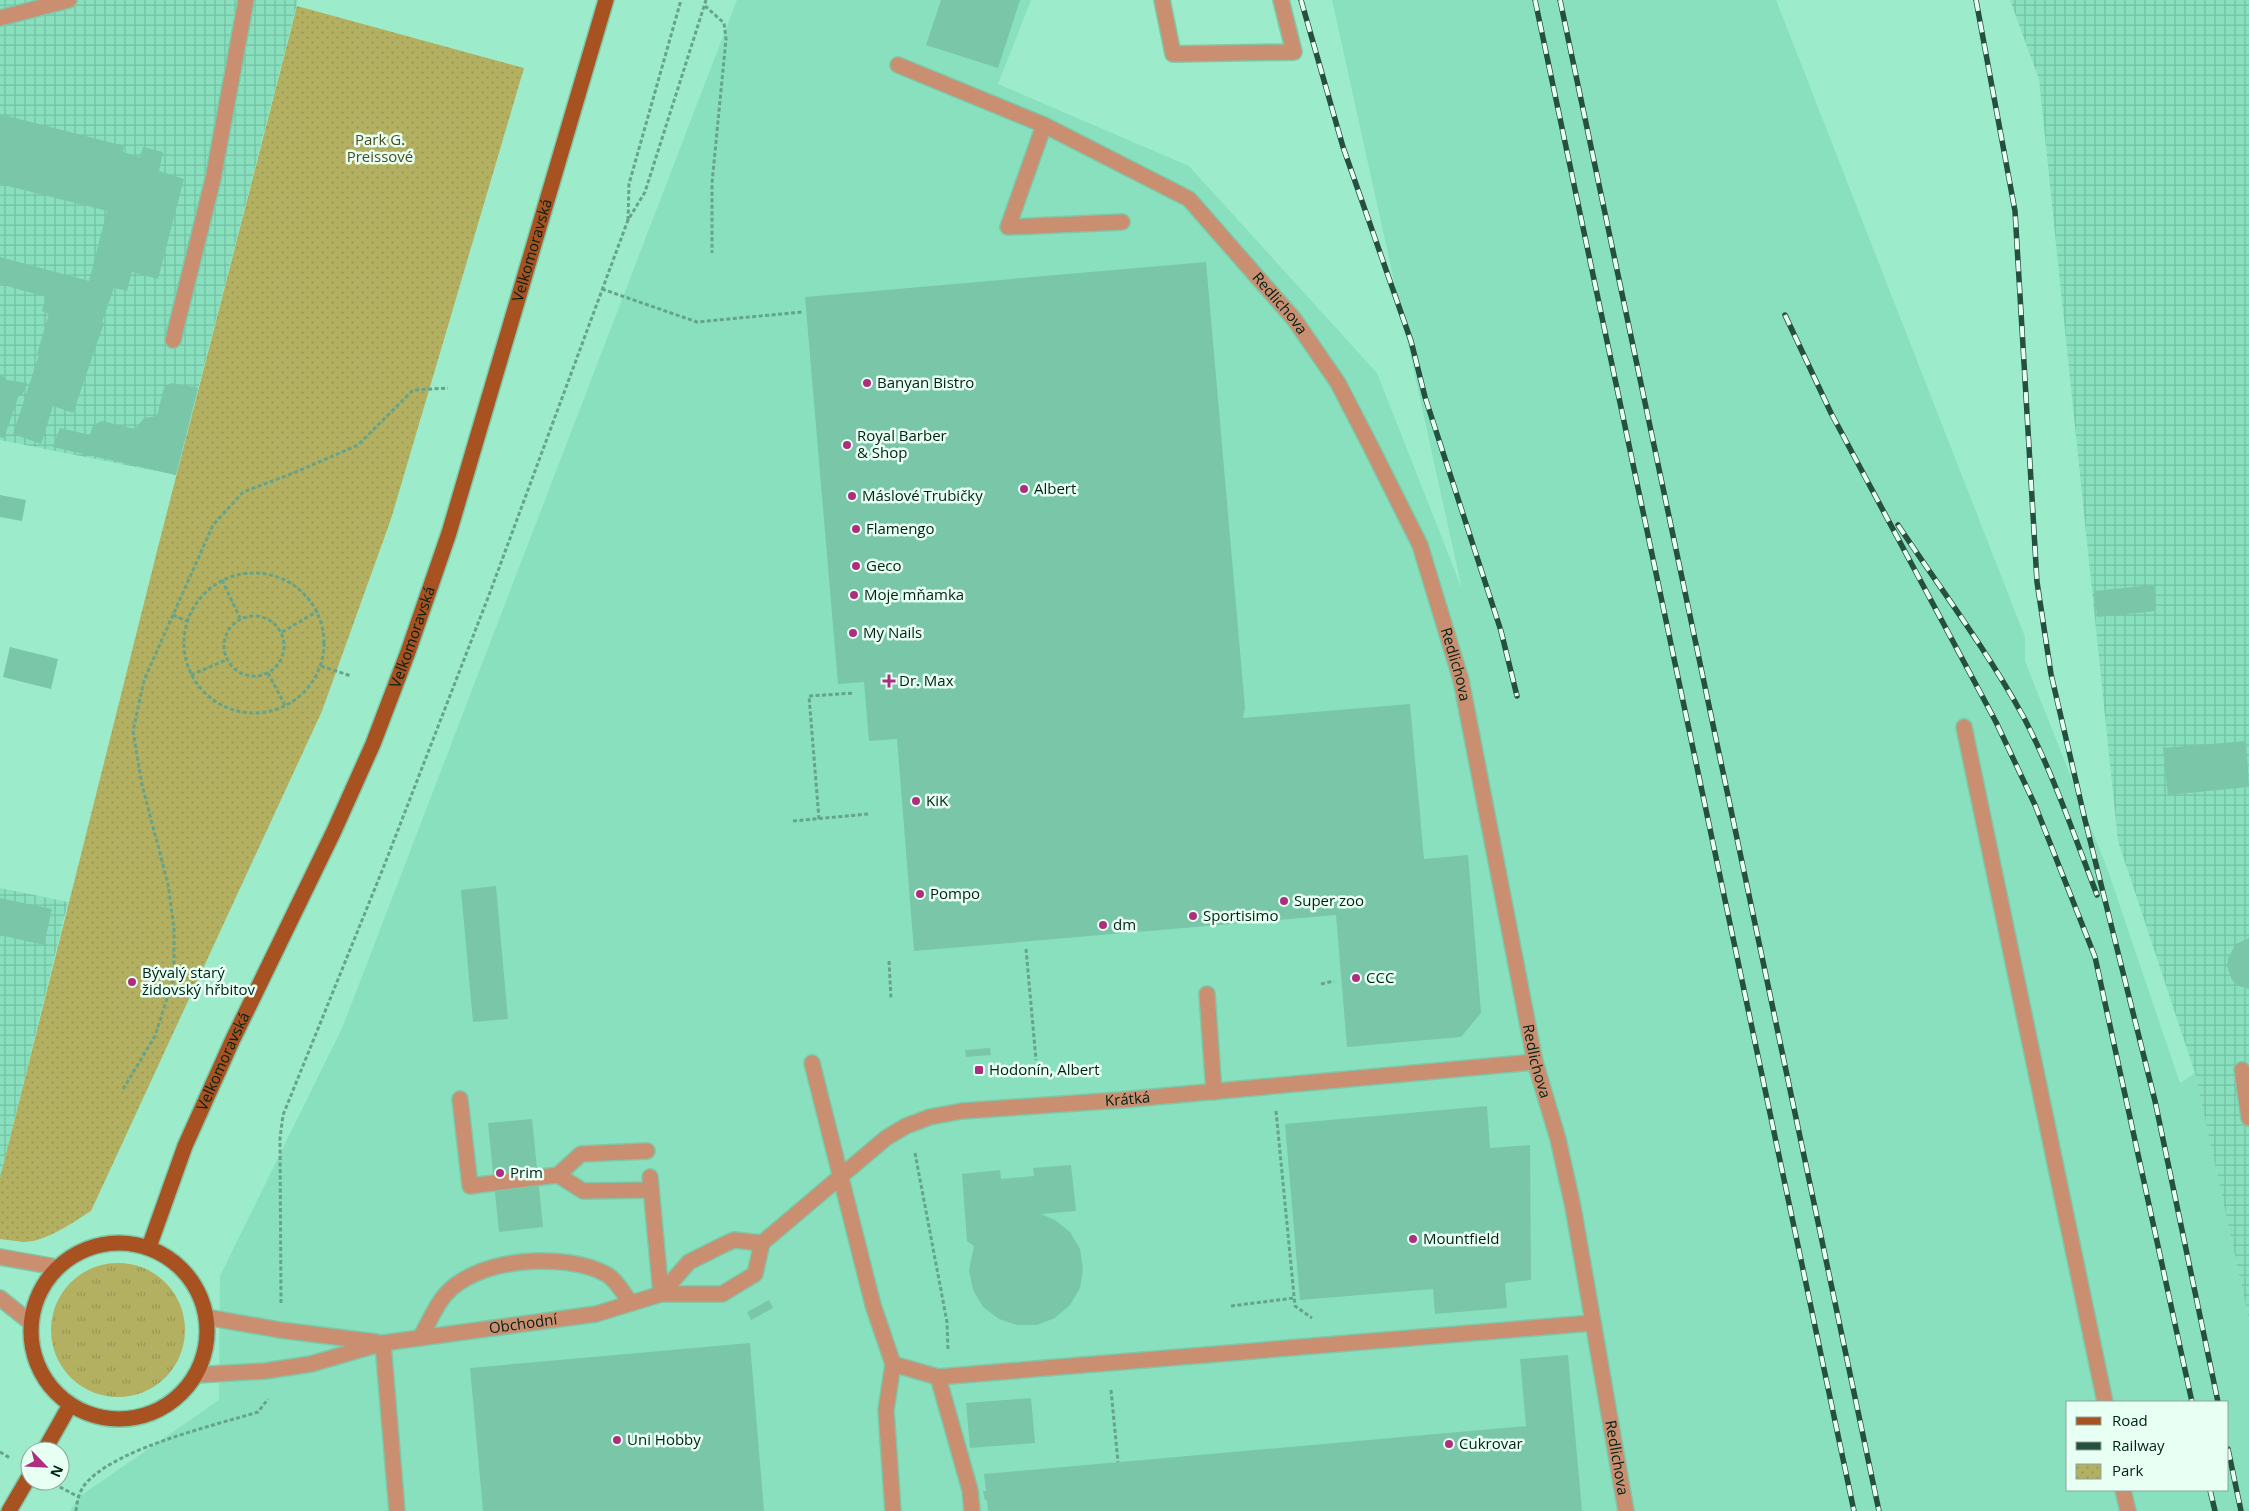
<svg xmlns="http://www.w3.org/2000/svg" width="2249" height="1511" font-family="'Open Sans',sans-serif">
<defs>
<pattern id="industrial-grid" width="8" height="8" patternUnits="userSpaceOnUse" patternTransform="scale(1.25)"><rect width="8" height="8" fill="#88e0be"/><path d="M0 4h8M4 0v8" fill="none" stroke="#74c0a3"/></pattern>
<pattern id="grass-tufts" width="24" height="20" patternUnits="userSpaceOnUse" patternTransform="scale(1.25)"><rect width="24" height="20" fill="#b3b062"/><path d="M3 7l-1-3M5 7V3M7 7l1-3M15 17l-1-3M17 17v-4M19 17l1-3" fill="none" stroke="#989754"/></pattern>
<pattern id="park-dots" width="8" height="8" patternUnits="userSpaceOnUse" patternTransform="scale(1.25)"><rect width="8" height="8" fill="#b3b062"/><path d="M2 2h.1M6 6h.1" fill="none" stroke="#989754" stroke-width="1.8" stroke-linecap="round"/></pattern>
</defs>
<rect width="100%" height="100%" fill="#9cebcb"/>
<path fill="#88e0be" fill-rule="evenodd" d="M 737,0 L 1031,0 L 998,84 L 1189,166 L 1377,373 L 1462,589 L 1332,0 L 1776,0 L 2025,637 L 2025,661 L 2107,868 L 2180,1083 L 2195,1073 L 2249,1320 L 2249,1511 L 70,1511 L 79,1497 L 219,1400 L 220,1276 L 343,1026 ZM 2068,1402 L 2228,1402 L 2228,1490 L 2068,1490 Z"/>
<g fill="url(#industrial-grid)">
<path d="M 0,0 L 298,0 L 176,475 L 0,440 Z"/>
<path d="M 2010,0 L 2249,0 L 2249,1320 L 2195,1073 L 2118,841 L 2039,79 Z"/>
<path d="M 0,888 L 68,902 L 0,1178 Z"/>
</g>
<circle fill="url(#grass-tufts)" cx="118" cy="1330" r="67"/>
<path fill="url(#park-dots)" d="M 297,6 L 524,68 L 391,519 L 322,711 L 91,1211 C 72,1223 46,1242 23,1242 C 16,1241 8,1240 0,1239 L 0,1178 L 157,551 Z"/>
<g fill="#79c7a8">
<path d="M 941,0 L 1020,0 L 998,68 L 926,45 Z"/>
<path d="M 0,114 L 124,146 L 123,152 L 140,157 L 143,147 L 163,152 L 159,171 L 184,179 L 158,279 L 132,272 L 127,291 L 114,288 L 102,322 L 104,323 L 73,413 L 53,406 L 41,444 L 13,434 L 39,355 L 37,354 L 49,314 L 42,311 L 46,297 L 0,284 L 0,257 L 89,281 L 107,211 L 0,184 Z"/>
<path d="M 1206,262 L 1245,708 L 1243,718 L 1410,704 L 1424,859 L 1468,855 L 1481,1013 L 1461,1037 L 1347,1047 L 1336,915 L 914,951 L 897,739 L 869,741 L 864,682 L 838,684 L 805,297 Z"/>
<path d="M 0,374 L 7,380 L 27,383 L 22,396 L 19,395 L 4,438 L 0,437 Z"/>
<path d="M 172,383 L 198,388 L 176,475 L 53,447 L 60,428 L 90,435 L 93,425 L 102,421 L 135,429 L 144,418 L 157,416 L 163,391 L 166,386 Z"/>
<path d="M 0,495 L 26,500 L 22,521 L 0,517 Z"/>
<path d="M 2154,585 L 2156,611 L 2097,617 L 2094,591 Z"/>
<path d="M 10,647 L 58,659 L 51,689 L 3,677 Z"/>
<path d="M 2246,741 L 2249,787 L 2168,795 L 2163,748 Z"/>
<path d="M 496,886 L 508,1019 L 473,1022 L 461,890 Z"/>
<path d="M 0,898 L 52,909 L 44,945 L 0,935 Z"/>
<path d="M 2249,938 L 2249,989 L 2239,986 L 2232,980 L 2227,966 L 2228,958 L 2236,944 Z"/>
<path d="M 990,1048 L 991,1055 L 966,1057 L 965,1050 Z"/>
<path d="M 1487,1106 L 1490,1148 L 1530,1145 L 1531,1280 L 1505,1283 L 1507,1308 L 1435,1314 L 1433,1289 L 1300,1300 L 1285,1124 Z"/>
<path d="M 532,1119 L 543,1227 L 499,1232 L 488,1123 Z"/>
<path d="M 1071,1165 L 1076,1211 L 1041,1214 L 1055,1220 L 1070,1232 L 1080,1249 L 1083,1269 L 1080,1288 L 1070,1305 L 1055,1318 L 1037,1325 L 1017,1325 L 999,1319 L 983,1307 L 973,1290 L 969,1270 L 974,1246 L 967,1241 L 962,1174 L 1000,1170 L 1001,1179 L 1034,1176 L 1033,1168 Z"/>
<path d="M 769,1300 L 773,1308 L 751,1320 L 747,1312 Z"/>
<path d="M 750,1343 L 764,1511 L 483,1511 L 470,1368 Z"/>
<path d="M 1568,1355 L 1582,1511 L 988,1511 L 987,1500 L 985,1500 L 983,1491 L 986,1491 L 984,1474 L 1526,1426 L 1520,1359 Z"/>
<path d="M 1031,1398 L 1035,1443 L 970,1448 L 966,1403 Z"/>
</g>
<g fill="none" stroke-linecap="round" stroke-linejoin="round">
<defs>
<g id="lane">
<path d="M 1162,0 L 1173,54 L 1294,52 L 1281,0"/>
<path d="M 0,18 L 69,0"/>
<path id="s1" d="M 898,65 L 1044,125 L 1189,199 L 1294,319 L 1338,383 L 1371,447 L 1420,545 L 1461,680 L 1535,1062 L 1558,1139 L 1573,1207 L 1626,1511"/>
<path d="M 1044,125 L 1008,227 L 1122,222"/>
<path d="M 173,340 L 213,179 L 246,0"/>
<path d="M 1964,727 L 2105,1402"/>
<path d="M 1207,994 L 1214,1092"/>
<path d="M 812,1063 L 873,1305 L 893,1364 L 938,1377 L 1592,1323"/>
<path d="M 2242,1070 L 2249,1118"/>
<path d="M 460,1099 L 470,1186 L 558,1175 L 581,1154 L 647,1151"/>
<path d="M 558,1175 L 583,1191 L 651,1190"/>
<path d="M 650,1177 L 661,1294"/>
<path id="s2" d="M 762,1243 L 886,1138 L 906,1126 L 930,1117 L 962,1111 L 1121,1100 L 1535,1062"/>
<path d="M 661,1294 L 689,1262 L 723,1245 L 734,1240 L 762,1243"/>
<path d="M 206,1317 L 280,1330 L 376,1342"/>
<path d="M 420,1338 C 428,1325 435,1306 445,1295 C 477,1257 565,1252 606,1274 C 616,1279 624,1295 631,1303"/>
<path d="M 383,1343 L 397,1511"/>
<path d="M 893,1364 L 886,1410 L 893,1511"/>
<path id="s3" d="M 196,1375 L 265,1371 L 311,1364 L 383,1343 L 596,1314 L 661,1294 L 722,1294 L 755,1274 L 762,1243"/>
<path d="M 938,1377 L 970,1490 L 972,1511"/>
<path d="M 2123,1490 L 2128,1511"/>
</g>
<g id="street">
<path d="M 0,1257 L 56,1267"/>
<path d="M 0,1298 L 30,1322"/>
</g>
<g id="primary">
<circle cx="119" cy="1331" r="88"/>
<path id="s4" d="M 149,1247 L 185,1146 L 233,1039 L 334,831 L 373,744 L 408,652 L 449,533 L 606,0"/>
<path d="M 44,1451 L 70,1405"/>
<path d="M 9,1511 L 30,1475"/>
</g>
</defs>
<use href="#lane" stroke="#80c7aa" stroke-width="18"/>
<use href="#street" stroke="#80c7aa" stroke-width="18"/>
<use href="#primary" stroke="#80c7aa" stroke-width="18"/>
<g stroke="#65a48b" stroke-width="3" stroke-dasharray="4 2.5" stroke-linecap="butt">
<path d="M 705,6 L 724,23 L 726,39 L 712,183 L 712,253"/>
<path d="M 628,220 L 629,184 L 681,0"/>
<path d="M 602,289 L 697,322 L 802,312"/>
<circle cx="254" cy="643" r="70"/>
<path d="M 222,580 L 240,618"/>
<path d="M 173,615 L 187,621"/>
<circle cx="254" cy="646" r="30"/>
<path d="M 282,632 L 318,611"/>
<path d="M 321,666 L 351,676"/>
<path d="M 268,673 L 286,707"/>
<path d="M 191,675 L 226,660"/>
<path d="M 819,819 L 809,696 L 854,693"/>
<path d="M 793,821 L 868,814"/>
<path d="M 1026,949 L 1036,1060"/>
<path d="M 889,961 L 891,999"/>
<path d="M 1321,984 L 1334,981"/>
<path d="M 123,1089 L 155,1036 L 174,977 L 174,929 L 168,884 L 142,785 L 133,731 L 144,680 L 213,525 L 243,492 L 296,472 L 358,445 L 413,390 L 448,388"/>
<path d="M 1276,1111 L 1295,1306 L 1312,1318"/>
<path d="M 915,1153 L 947,1322 L 948,1351"/>
<path d="M 281,1303 L 280,1138 L 283,1115 L 384,866 L 489,595 L 628,220 L 645,192 L 706,0"/>
<path d="M 1231,1306 L 1294,1298"/>
<path d="M 1111,1390 L 1118,1462"/>
<path d="M 0,1452 L 10,1458"/>
<path d="M 54,1484 L 79,1497"/>
<path d="M 76,1511 C 77,1500 80,1488 89,1480 C 122,1447 212,1426 258,1412 L 268,1399"/>
</g>
<use href="#lane" stroke="#ca8e70" stroke-width="15"/>
<use href="#street" stroke="#ca8e70" stroke-width="15"/>
<use href="#primary" stroke="#a85222" stroke-width="15"/>
<defs>
<g id="rail">
<path d="M 1301,0 L 1343,147 L 1411,341 L 1425,397 L 1501,631 L 1517,696"/>
<path d="M 1535,0 L 1854,1511"/>
<path d="M 1560,0 L 1879,1511"/>
<path d="M 1976,0 L 2015,211 L 2037,582 L 2051,674 L 2085,820 L 2155,1101 L 2218,1402"/>
<path d="M 1785,315 L 1831,413 L 1996,722 L 2035,805 L 2095,957 L 2192,1402"/>
<path d="M 1898,525 C 1940,588 1986,649 2023,716 C 2053,773 2074,835 2097,895"/>
<path d="M 2228,1449 L 2241,1511"/>
<path d="M 2210,1490 L 2215,1511"/>
</g>
</defs>
<use href="#rail" stroke="#255040" stroke-width="5.5"/>
<use href="#rail" stroke="#e8fff4" stroke-width="4" stroke-dasharray="11" stroke-linecap="butt"/>
</g>
<g fill="#ad2e7e" stroke="#e8fff4" stroke-width="2">
<circle cx="867" cy="383" r="5"/>
<circle cx="847" cy="445" r="5"/>
<circle cx="1024" cy="489" r="5"/>
<circle cx="852" cy="496" r="5"/>
<circle cx="856" cy="529" r="5"/>
<circle cx="856" cy="566" r="5"/>
<circle cx="854" cy="595" r="5"/>
<circle cx="853" cy="633" r="5"/>
<path d="M886.5 673.5h5v5h5v5h-5v5h-5v-5h-5v-5h5z"/>
<circle cx="916" cy="801" r="5"/>
<circle cx="920" cy="894" r="5"/>
<circle cx="1284" cy="901" r="5"/>
<circle cx="1193" cy="916" r="5"/>
<circle cx="1103" cy="925" r="5"/>
<circle cx="1356" cy="978" r="5"/>
<circle cx="132" cy="982" r="5"/>
<rect x="974" y="1065" width="10" height="10" rx="2.5"/>
<circle cx="500" cy="1173" r="5"/>
<circle cx="1413" cy="1239" r="5"/>
<circle cx="617" cy="1440" r="5"/>
<circle cx="1449" cy="1444" r="5"/>
</g>
<g text-anchor="middle" stroke-width="5" stroke-linejoin="round" paint-order="stroke">
<g font-size="15" fill="#4e4c20" stroke="#e8fff4">
<text x="380" y="145">Park G.<tspan x="380" dy="17">Preissové</tspan></text>
</g>
<g font-size="15" fill="#002116" stroke="#e8fff4">
<text dy="5" stroke="none"><textPath href="#s4" startOffset="1070">Velkomoravská</textPath></text>
<text dy="5" stroke="none"><textPath href="#s1" startOffset="459">Redlichova</textPath></text>
<text dy="5" stroke="none"><textPath href="#s4" startOffset="665">Velkomoravská</textPath></text>
<text dy="5" stroke="none"><textPath href="#s1" startOffset="864">Redlichova</textPath></text>
<text dy="5" stroke="none"><textPath href="#s4" startOffset="200">Velkomoravská</textPath></text>
<text dy="5" stroke="none"><textPath href="#s1" startOffset="1269">Redlichova</textPath></text>
<text dy="5" stroke="none"><textPath href="#s2" startOffset="410">Krátká</textPath></text>
<text dy="5" stroke="none"><textPath href="#s3" startOffset="332">Obchodní</textPath></text>
<text dy="5" stroke="none"><textPath href="#s1" startOffset="1674">Redlichova</textPath></text>
</g>
<g font-size="15" fill="#002116" stroke="#e8fff4" text-anchor="start">
<text x="877" y="388">Banyan Bistro</text>
<text x="857" y="441">Royal Barber<tspan x="857" dy="17">&amp; Shop</tspan></text>
<text x="1034" y="494">Albert</text>
<text x="862" y="501">Máslové Trubičky</text>
<text x="866" y="534">Flamengo</text>
<text x="866" y="571">Geco</text>
<text x="864" y="600">Moje mňamka</text>
<text x="863" y="638">My Nails</text>
<text x="899" y="686">Dr. Max</text>
<text x="926" y="806">KiK</text>
<text x="930" y="899">Pompo</text>
<text x="1294" y="906">Super zoo</text>
<text x="1203" y="921">Sportisimo</text>
<text x="1113" y="930">dm</text>
<text x="142" y="978">Bývalý starý<tspan x="142" dy="17">židovský hřbitov</tspan></text>
<text x="1366" y="983">CCC</text>
<text x="989" y="1075">Hodonín, Albert</text>
<text x="510" y="1178">Prim</text>
<text x="1423" y="1244">Mountfield</text>
<text x="627" y="1445">Uni Hobby</text>
<text x="1459" y="1449">Cukrovar</text>
</g>
</g>
<rect x="2066" y="1401" width="162" height="90" fill="#e8fff4" stroke="#8ba69b"/>
<rect x="2076" y="1417" width="25" height="8" fill="#a85222" stroke="#8ba69b"/>
<text x="2112" y="1426" font-size="15" fill="#002116">Road</text>
<rect x="2076" y="1442" width="25" height="8" fill="#255040" stroke="#8ba69b"/>
<text x="2112" y="1451" font-size="15" fill="#002116">Railway</text>
<rect x="2076" y="1464" width="25" height="15" fill="url(#park-dots)" stroke="#8ba69b"/>
<text x="2112" y="1476" font-size="15" fill="#002116">Park</text>
<g transform="translate(45 1466) rotate(114)"><circle r="24" fill="#e8fff4" stroke="#8ba69b"/>
<path d="M0-4L9 19L0 12L-9 19Z" fill="#ad2e7e"/>
<text y="-8" font-size="14" font-weight="bold" text-anchor="middle" fill="#002116">N</text>
</g>
</svg>
